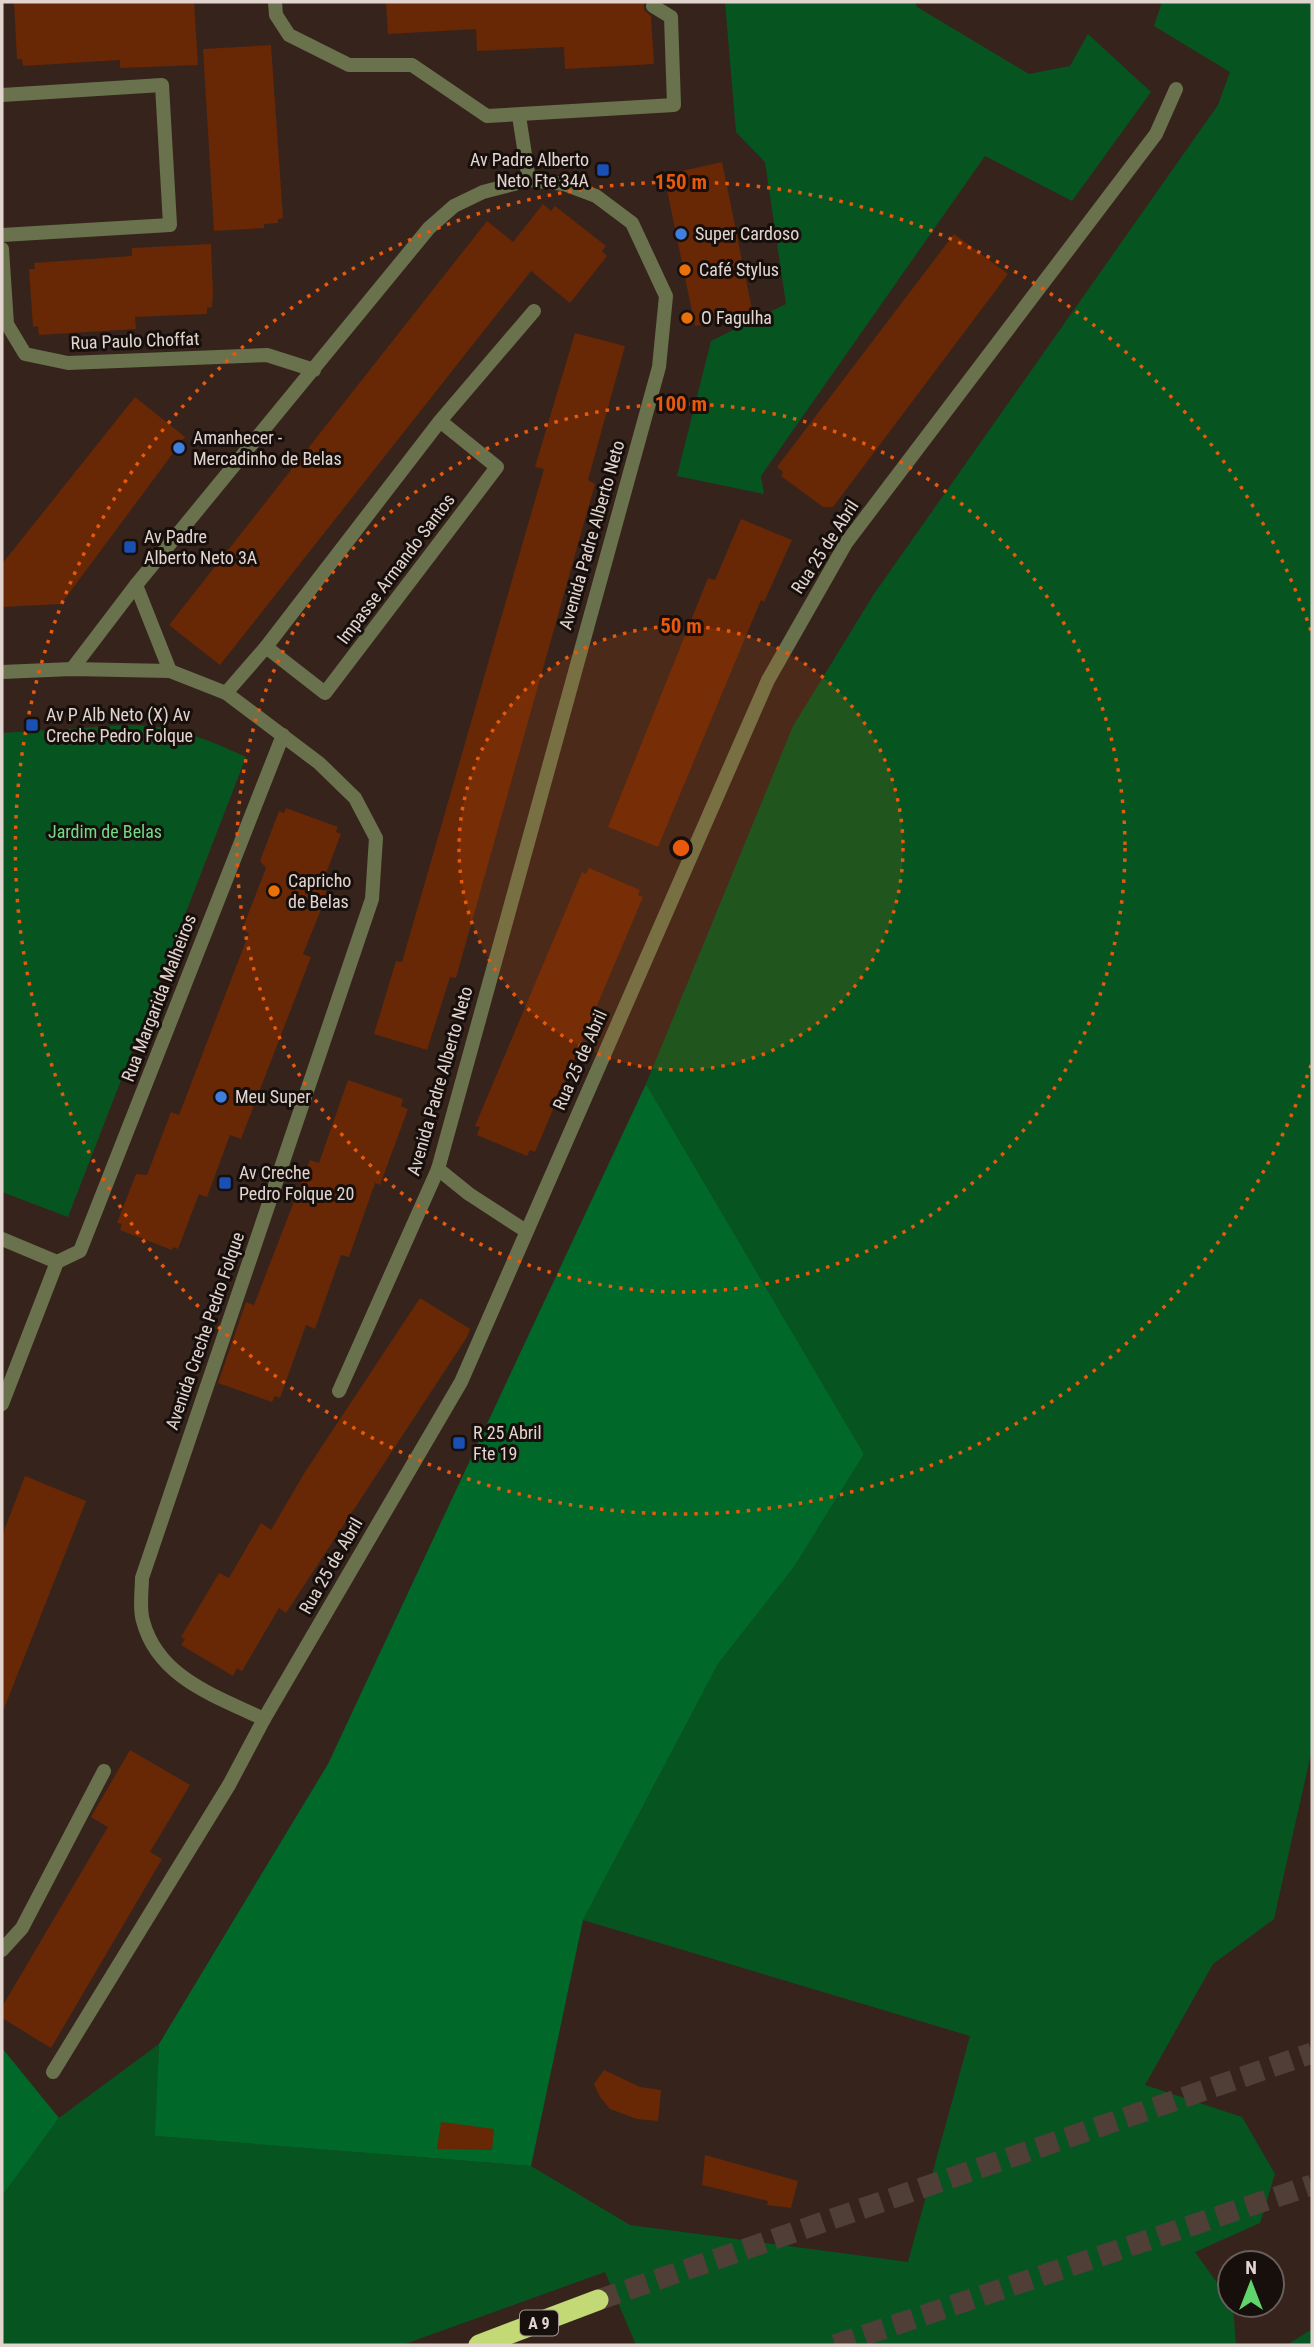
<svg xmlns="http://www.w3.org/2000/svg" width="1314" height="2347" font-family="'Roboto Condensed',sans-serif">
<rect width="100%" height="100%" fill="#36241c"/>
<g fill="#065521">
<path d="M 725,2 L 915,2 L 917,7 L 1029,74 L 1070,66 L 1088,34 L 1151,92 L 1072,201 L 985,156 L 761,476 L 764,494 L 677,476 L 711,341 L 786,304 L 765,162 L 736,132 Z"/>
<path d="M 1162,2 L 1312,2 L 1312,1749 L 1274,1919 L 1213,1964 L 1145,2085 L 1242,2117 L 1275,2174 L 1260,2223 L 1195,2252 L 1233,2305 L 1236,2345 L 636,2345 L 605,2272 L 402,2345 L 2,2345 L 2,2196 L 59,2118 L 159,2044 L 156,2136 L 531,2166 L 630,2225 L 908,2262 L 970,2036 L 583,1920 L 718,1664 L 794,1567 L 864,1454 L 646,1084 L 793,726 L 874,594 L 1218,105 L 1230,72 L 1154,26 Z"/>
<path d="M 127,725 C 172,725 205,738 246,757 L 68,1217 L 2,1192 L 2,733 Z"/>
<path d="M 1312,2329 L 1312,2345 L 1287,2345 Z"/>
</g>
<g fill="#006828">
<path d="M 646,1084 L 864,1454 L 794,1567 L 718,1664 L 583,1920 L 531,2166 L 155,2136 L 159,2044 L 328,1764 Z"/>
<path d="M 2,2048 L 59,2118 L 2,2196 Z"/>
</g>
<g fill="#682705">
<path d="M 14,2 L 194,2 L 198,65 L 120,68 L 120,60 L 23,66 L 22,59 L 17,59 Z"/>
<path d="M 386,2 L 644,2 L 644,10 L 651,16 L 654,64 L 565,69 L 564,47 L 477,51 L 476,29 L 388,34 Z"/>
<path d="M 271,45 L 283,218 L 278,219 L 278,223 L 264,224 L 264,228 L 214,231 L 203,49 Z"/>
<path d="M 722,162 L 753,314 L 695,326 L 664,175 Z"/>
<path d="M 543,204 L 551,211 L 555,206 L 606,246 L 602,251 L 607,256 L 570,303 L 531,271 L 220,665 L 169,625 L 487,221 L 513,242 Z"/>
<path d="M 954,234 L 1008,274 L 833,507 L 823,507 L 781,476 L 783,472 L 777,467 Z"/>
<path d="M 211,244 L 213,293 L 212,307 L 207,308 L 207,314 L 135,317 L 136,329 L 39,335 L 38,326 L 33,327 L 29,269 L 35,269 L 34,263 L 132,256 L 132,248 Z"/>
<path d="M 575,333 L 625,346 L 588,480 L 595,484 L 578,544 L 456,978 L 450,977 L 427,1050 L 374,1034 L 396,961 L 402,962 L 544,469 L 535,467 Z"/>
<path d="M 135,397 L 185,437 L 61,604 L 2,607 L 2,564 Z"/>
<path d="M 741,519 L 792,540 L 764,602 L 761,600 L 658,847 L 608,827 L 708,578 L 715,580 Z"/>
<path d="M 286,808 L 338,827 L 336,832 L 341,834 L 320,889 L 328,892 L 303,954 L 311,957 L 241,1139 L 230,1135 L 207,1197 L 199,1194 L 178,1249 L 173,1247 L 172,1250 L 120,1230 L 122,1224 L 117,1223 L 136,1174 L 147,1175 L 171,1112 L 179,1115 L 249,933 L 242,930 L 266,868 L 260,861 L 279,811 L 284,813 Z"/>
<path d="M 589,868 L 640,890 L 638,895 L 643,897 L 535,1152 L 530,1150 L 527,1156 L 477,1135 L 480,1127 L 475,1126 L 582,872 L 586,874 Z"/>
<path d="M 348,1080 L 403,1099 L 401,1106 L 408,1109 L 380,1185 L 375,1183 L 349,1257 L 341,1255 L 315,1329 L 306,1325 L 280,1398 L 275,1396 L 272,1402 L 218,1383 L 246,1302 L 254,1305 L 310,1160 L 319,1163 Z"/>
<path d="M 420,1298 L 470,1329 L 467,1337 L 286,1613 L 279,1608 L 242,1671 L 237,1668 L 233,1676 L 181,1645 L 185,1639 L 181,1637 L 219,1573 L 229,1578 L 261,1523 L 271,1530 L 305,1472 Z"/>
<path d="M 25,1476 L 86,1501 L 3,1711 L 2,1536 Z"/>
<path d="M 130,1750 L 190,1785 L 150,1852 L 162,1859 L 51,2048 L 2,2018 L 2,2007 L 108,1827 L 91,1817 Z"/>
<path d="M 604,2070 L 640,2087 L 661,2090 L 658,2121 L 637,2119 L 610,2109 L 600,2097 L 594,2084 Z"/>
<path d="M 441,2122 L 494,2129 L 492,2150 L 437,2149 Z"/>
<path d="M 705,2155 L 798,2181 L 791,2208 L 767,2205 L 768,2201 L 702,2185 Z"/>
</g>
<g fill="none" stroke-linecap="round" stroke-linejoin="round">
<g stroke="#503f37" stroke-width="21" stroke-dasharray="21 10" stroke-linecap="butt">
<path d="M 598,2300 L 1312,2053"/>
<path d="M 835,2345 L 1312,2185"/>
</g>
<g stroke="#69724c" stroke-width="14">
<path d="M 275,2 L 276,15 L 289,35 L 349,65 L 412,65 L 487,116 L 674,105 L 671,17 L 653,6"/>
<path d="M 519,116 L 529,180"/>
<path d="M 2,1950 L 22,1928 L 104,1771"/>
</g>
<g stroke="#69724c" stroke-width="14">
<path d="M 2,95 L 162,85 L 170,225 L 2,235"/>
<path d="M 2,249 L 7,324 L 25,354 L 68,363 L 267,355 L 314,370"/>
<path d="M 440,421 L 497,467 L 325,693 L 266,647 L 440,421 L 534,311"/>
<path d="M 136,585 L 170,671"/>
<path d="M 72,669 L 136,585 L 429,228 L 454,206 L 483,192 L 529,180 L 564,184 L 596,196 L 632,223 L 666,296 L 659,367 L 438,1169 L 339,1391"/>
<path d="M 2,672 L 72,669 L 170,671 L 226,693 L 319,763 L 355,798 L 376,838 L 372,899 L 142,1578 C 142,1591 139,1608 143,1621 C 158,1678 216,1696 264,1719"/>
<path d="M 226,693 L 266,647"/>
<path d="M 438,1169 L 469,1194 L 526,1231"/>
<path d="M 2,1239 L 57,1262 L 2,1404"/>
<path d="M 57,1262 L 80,1251 L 283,735"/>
<path d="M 53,2072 L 229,1785 L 264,1719 L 461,1382 L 768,680 L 846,543 L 1156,134 L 1176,89"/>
</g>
<path stroke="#c2d975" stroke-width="21" d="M 479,2345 L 598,2300"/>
</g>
<circle cx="681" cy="848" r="222" fill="#e8590c" fill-opacity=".12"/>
<g fill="none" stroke="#e8590c" stroke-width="3.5" stroke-dasharray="3.5 7">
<circle cx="681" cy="848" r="222"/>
<circle cx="681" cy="848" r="444"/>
<path d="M1311 1065A666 666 0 1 1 1311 631"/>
</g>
<g fill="#1a4fb4" stroke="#170f0c" stroke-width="2.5">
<rect x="596" y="163" width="14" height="14" rx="3.5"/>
<rect x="123" y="540" width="14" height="14" rx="3.5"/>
<rect x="25" y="718" width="14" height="14" rx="3.5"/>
<rect x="218" y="1176" width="14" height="14" rx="3.5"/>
<rect x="452" y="1436" width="14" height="14" rx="3.5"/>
</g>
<g fill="#3f7fe0" stroke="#170f0c" stroke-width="2.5">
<circle cx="681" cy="234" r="7"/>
<circle cx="179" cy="448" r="7"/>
<circle cx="221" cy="1097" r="7"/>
</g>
<g fill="#e8710a" stroke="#170f0c" stroke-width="2.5">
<circle cx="685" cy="270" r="7"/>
<circle cx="687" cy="318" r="7"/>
<circle cx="274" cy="891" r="7"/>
</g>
<g text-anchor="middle" stroke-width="6" stroke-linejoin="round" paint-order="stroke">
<rect fill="#170f0c" stroke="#a59a95" stroke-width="2" x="520" y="2310.5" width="38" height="25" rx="5"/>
<g font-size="16" font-weight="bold" fill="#e2d5d0">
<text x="539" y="2329">A 9</text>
</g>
<g font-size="18" fill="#e2d5d0" stroke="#170f0c" text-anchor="start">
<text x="589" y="166" text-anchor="end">Av Padre Alberto<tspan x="589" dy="21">Neto Fte 34A</tspan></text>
<text x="695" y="240">Super Cardoso</text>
<text x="699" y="276">Café Stylus</text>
<text x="701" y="324">O Fagulha</text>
<text x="193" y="444">Amanhecer -<tspan x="193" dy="21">Mercadinho de Belas</tspan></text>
<text x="144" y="543">Av Padre<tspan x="144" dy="21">Alberto Neto 3A</tspan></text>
<text x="46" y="721">Av P Alb Neto (X) Av<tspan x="46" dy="21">Creche Pedro Folque</tspan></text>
<text x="288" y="887">Capricho<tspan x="288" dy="21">de Belas</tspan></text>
<text x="235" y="1103">Meu Super</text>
<text x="239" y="1179">Av Creche<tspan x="239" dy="21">Pedro Folque 20</tspan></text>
<text x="473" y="1439">R 25 Abril<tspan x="473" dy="21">Fte 19</tspan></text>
</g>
<g font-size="18" fill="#e2d5d0" stroke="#170f0c">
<text transform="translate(135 341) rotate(-2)" y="6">Rua Paulo Choffat</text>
<text transform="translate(592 535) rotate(-74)" y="6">Avenida Padre Alberto Neto</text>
<text transform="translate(825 547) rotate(-57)" y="6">Rua 25 de Abril</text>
<text transform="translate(396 569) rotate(-53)" y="6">Impasse Armando Santos</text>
<text transform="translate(159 998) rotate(-69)" y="6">Rua Margarida Malheiros</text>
<text transform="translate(580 1060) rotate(-66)" y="6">Rua 25 de Abril</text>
<text transform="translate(440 1081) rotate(-74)" y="6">Avenida Padre Alberto Neto</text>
<text transform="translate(205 1331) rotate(-71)" y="6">Avenida Creche Pedro Folque</text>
<text transform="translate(331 1566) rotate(-60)" y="6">Rua 25 de Abril</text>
</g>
<g font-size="18" fill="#6fdd86" stroke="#170f0c">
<text x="105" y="838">Jardim de Belas</text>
</g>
</g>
<circle cx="681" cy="848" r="10" fill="#e8590c" stroke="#170f0c" stroke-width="3.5"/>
<g font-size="21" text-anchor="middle" font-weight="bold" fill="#e8590c" stroke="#170f0c" stroke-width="6" stroke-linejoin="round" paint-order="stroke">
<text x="681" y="189">150 m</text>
<text x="681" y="411">100 m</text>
<text x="681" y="633">50 m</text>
</g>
<rect width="1314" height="2347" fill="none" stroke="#e2d5d0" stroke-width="7"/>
<g transform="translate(1251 2284)"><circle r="33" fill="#170f0c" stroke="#685e5a" stroke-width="2"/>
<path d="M0-5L12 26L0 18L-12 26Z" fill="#5fd56b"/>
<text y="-10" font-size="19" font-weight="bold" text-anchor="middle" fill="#e2d5d0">N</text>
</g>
</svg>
